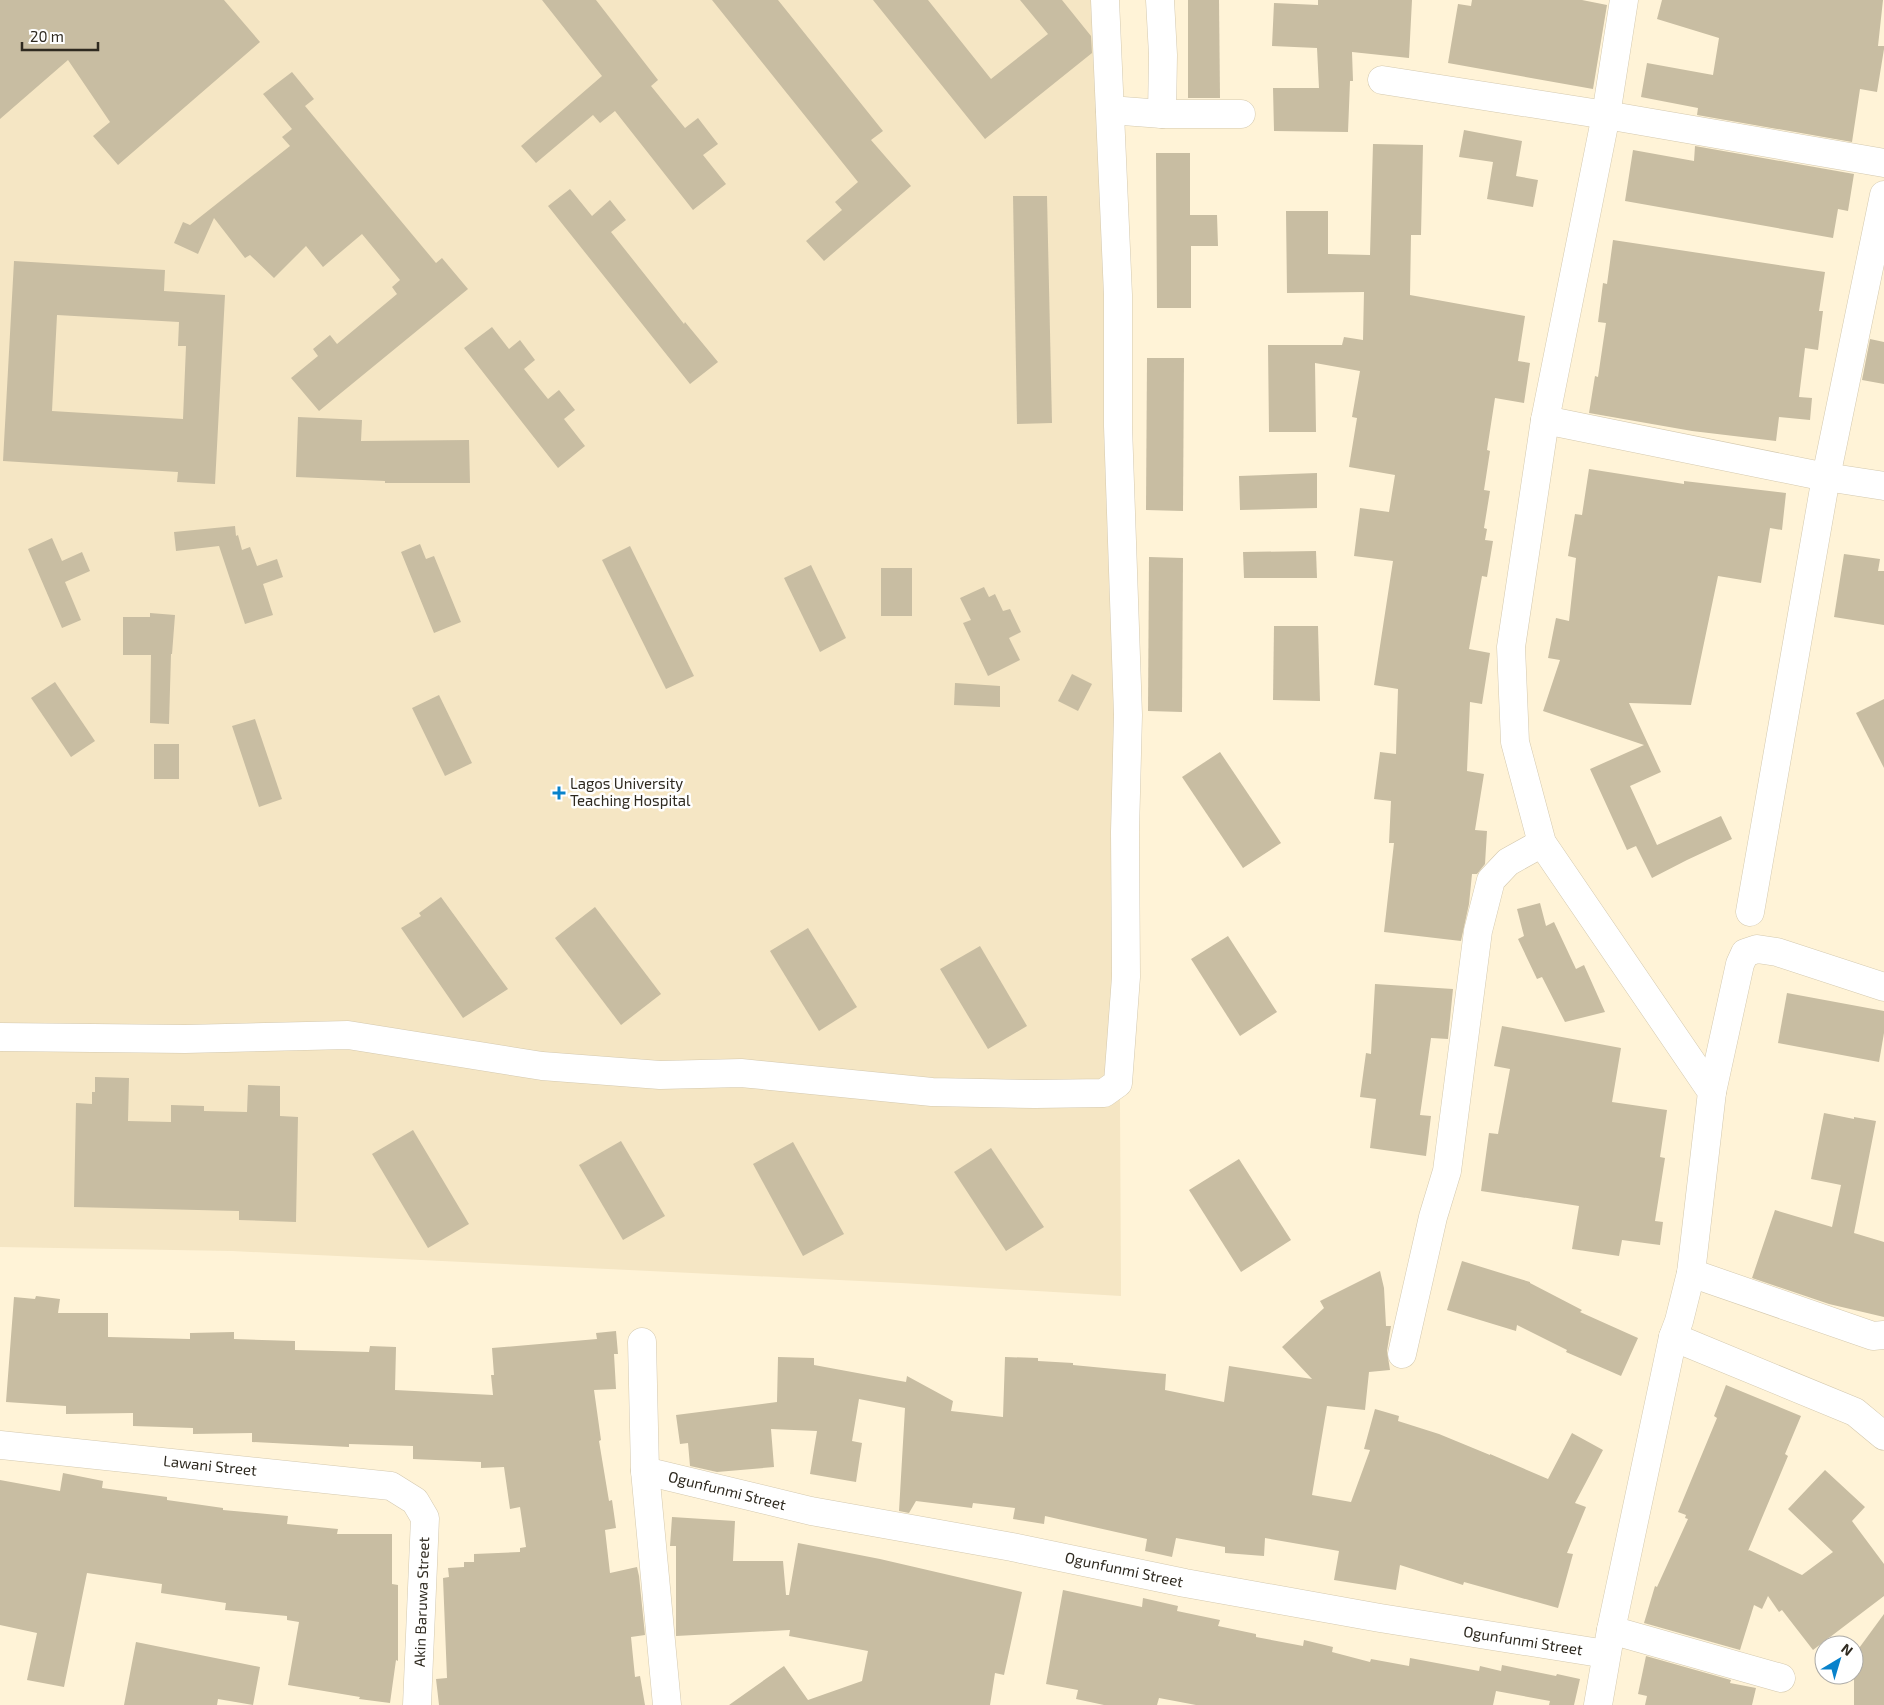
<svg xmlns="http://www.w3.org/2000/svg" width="1884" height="1705" font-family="'Exo 2',sans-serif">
<rect width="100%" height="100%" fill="#fff3d7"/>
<path fill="#f5e6c4" d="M 0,0 L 1117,0 L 1116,340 L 1121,1296 L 901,1283 L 232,1251 L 0,1247 Z"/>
<g fill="#c8bda2" fill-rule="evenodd">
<path d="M 0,0 L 224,0 L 260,42 L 118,165 L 93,136 L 110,122 L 68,60 L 0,119 Z"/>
<path d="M 542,0 L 596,0 L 658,80 L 651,86 L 685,128 L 698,118 L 718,144 L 703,155 L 726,184 L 693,210 L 615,111 L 600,123 L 593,115 L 536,163 L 521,146 L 602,76 Z"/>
<path d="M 712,0 L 778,0 L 883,131 L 871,140 L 911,186 L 824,261 L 806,241 L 842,210 L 835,202 L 858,182 Z"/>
<path d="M 873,0 L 928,0 L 991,79 L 1048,34 L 1020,0 L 1062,0 L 1091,36 L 1092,53 L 985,139 Z"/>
<path d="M 1188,0 L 1219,0 L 1220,98 L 1188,98 Z"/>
<path d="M 1318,0 L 1412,0 L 1409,58 L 1352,52 L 1353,81 L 1350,81 L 1348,132 L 1274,131 L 1273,88 L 1319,88 L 1317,48 L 1272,46 L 1274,3 L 1318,5 Z"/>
<path d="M 1472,0 L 1582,0 L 1607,5 L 1593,89 L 1448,63 L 1458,4 L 1471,6 Z"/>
<path d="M 1662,0 L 1883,0 L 1878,46 L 1884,46 L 1884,49 L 1877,92 L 1860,89 L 1852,142 L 1697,115 L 1698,108 L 1641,97 L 1647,63 L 1713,75 L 1719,38 L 1657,19 Z"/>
<path d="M 292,72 L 314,99 L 305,106 L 436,263 L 442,258 L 468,289 L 319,411 L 291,378 L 318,356 L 313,349 L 330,335 L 337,344 L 397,294 L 392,287 L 400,280 L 362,234 L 323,267 L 306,246 L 274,278 L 250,255 L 245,258 L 214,218 L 198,254 L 174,243 L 183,222 L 190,225 L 290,146 L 282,137 L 292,129 L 263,94 Z"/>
<path d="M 1464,130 L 1522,141 L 1516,176 L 1538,180 L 1533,207 L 1487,199 L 1493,162 L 1459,157 Z"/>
<path d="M 1373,144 L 1423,145 L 1421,235 L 1411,235 L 1410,295 L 1525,316 L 1518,361 L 1530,363 L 1524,403 L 1495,398 L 1487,450 L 1490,451 L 1484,490 L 1490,491 L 1484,528 L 1487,529 L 1485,540 L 1493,541 L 1487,577 L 1482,576 L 1469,649 L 1490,653 L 1482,704 L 1470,702 L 1467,771 L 1484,774 L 1475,830 L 1487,831 L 1485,864 L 1477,874 L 1472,874 L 1469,904 L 1461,941 L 1384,932 L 1394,843 L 1389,843 L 1391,801 L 1374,799 L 1380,752 L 1396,754 L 1398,689 L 1374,685 L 1393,561 L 1354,556 L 1360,508 L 1389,512 L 1395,475 L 1349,467 L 1357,418 L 1352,417 L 1360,371 L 1315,363 L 1316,432 L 1269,432 L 1268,345 L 1342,345 L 1344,337 L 1363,340 L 1364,292 L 1287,293 L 1286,211 L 1328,211 L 1328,254 L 1370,255 Z"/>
<path d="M 1695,146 L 1854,174 L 1848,211 L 1838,209 L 1833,238 L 1625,201 L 1633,150 L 1694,161 Z"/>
<path d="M 1156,153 L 1190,153 L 1190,215 L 1217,215 L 1218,246 L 1191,246 L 1191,308 L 1157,308 Z"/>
<path d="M 570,189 L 592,216 L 610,200 L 626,220 L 611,232 L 684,324 L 685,322 L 718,362 L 690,384 L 548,206 Z"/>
<path d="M 1013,196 L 1047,196 L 1052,423 L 1017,424 Z"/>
<path d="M 1613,240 L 1825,272 L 1819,311 L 1823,311 L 1818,350 L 1805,348 L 1799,397 L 1812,398 L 1810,420 L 1779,417 L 1776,441 L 1692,431 L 1589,413 L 1595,376 L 1598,377 L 1606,323 L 1598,322 L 1603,283 L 1607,284 Z"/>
<path d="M 14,261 L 165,270 L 164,291 L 225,295 L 215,484 L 177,482 L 178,472 L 3,461 ZM 57,315 L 179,322 L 178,346 L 186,346 L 183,419 L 52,411 Z"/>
<path d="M 492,327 L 509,349 L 520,340 L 535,360 L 524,369 L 548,399 L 559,390 L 575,410 L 564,419 L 585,446 L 558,468 L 464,348 Z"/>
<path d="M 1870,339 L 1884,342 L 1884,384 L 1862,380 Z"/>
<path d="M 1147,358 L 1184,358 L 1183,511 L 1146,510 Z"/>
<path d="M 298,417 L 362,420 L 361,441 L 469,440 L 470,483 L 385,483 L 385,481 L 296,477 Z"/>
<path d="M 1589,469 L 1684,484 L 1684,481 L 1786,493 L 1782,530 L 1770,528 L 1761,583 L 1718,576 L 1691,705 L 1629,703 L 1661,772 L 1630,786 L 1657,845 L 1721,816 L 1732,839 L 1687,860 L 1652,878 L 1636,846 L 1627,850 L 1590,769 L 1644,745 L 1543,711 L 1560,660 L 1548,658 L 1556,618 L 1569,621 L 1576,558 L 1568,556 L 1575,514 L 1582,515 Z"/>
<path d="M 1317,473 L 1317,508 L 1240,510 L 1239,476 Z"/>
<path d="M 235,526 L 236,536 L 238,535 L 242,550 L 250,547 L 257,566 L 277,559 L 283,577 L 263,584 L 273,615 L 245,624 L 219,546 L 176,551 L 174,532 Z"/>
<path d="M 52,538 L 62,561 L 82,552 L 90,571 L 65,582 L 81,620 L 62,628 L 28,549 Z"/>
<path d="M 420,544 L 426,559 L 434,556 L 461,622 L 434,633 L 401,552 Z"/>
<path d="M 630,546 L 694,676 L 666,689 L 602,560 Z"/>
<path d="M 1316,551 L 1317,578 L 1244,578 L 1243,552 Z"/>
<path d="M 1844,554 L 1880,559 L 1878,571 L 1884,571 L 1884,625 L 1834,617 Z"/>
<path d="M 1149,557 L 1183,558 L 1182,712 L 1148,711 Z"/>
<path d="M 811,565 L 846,638 L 820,652 L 784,578 Z"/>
<rect x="881" y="568" width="31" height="48"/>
<path d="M 984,587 L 989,597 L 995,594 L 1003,611 L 1010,609 L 1021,632 L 1009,638 L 1020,660 L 988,676 L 963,623 L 971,620 L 960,598 Z"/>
<path d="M 150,613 L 175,615 L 172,654 L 171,654 L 169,724 L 150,723 L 151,655 L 123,655 L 123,617 L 150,617 Z"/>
<path d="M 1274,626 L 1318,626 L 1320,701 L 1273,700 Z"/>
<path d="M 1072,674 L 1092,684 L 1078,711 L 1058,701 Z"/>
<path d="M 55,682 L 95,741 L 71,757 L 31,698 Z"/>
<path d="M 955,683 L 1000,686 L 1000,707 L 954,705 Z"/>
<path d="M 439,695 L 472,763 L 445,776 L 412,708 Z"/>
<path d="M 1884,699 L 1884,768 L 1856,713 Z"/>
<path d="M 255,719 L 282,799 L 259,807 L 232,726 Z"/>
<rect x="154" y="744" width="25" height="35"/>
<path d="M 1220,752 L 1281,843 L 1243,868 L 1182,777 Z"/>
<path d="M 441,897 L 508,989 L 463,1018 L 401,928 L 421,916 L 419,913 Z"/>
<path d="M 1540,903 L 1546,926 L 1554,922 L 1576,969 L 1584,965 L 1605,1012 L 1565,1022 L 1542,977 L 1537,979 L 1518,939 L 1524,936 L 1517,909 Z"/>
<path d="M 595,907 L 661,994 L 621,1025 L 555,938 Z"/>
<path d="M 808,928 L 857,1007 L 819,1031 L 770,951 Z"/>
<path d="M 1228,936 L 1277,1012 L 1240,1036 L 1191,959 Z"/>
<path d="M 980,946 L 1027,1026 L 988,1049 L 940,969 Z"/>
<path d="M 1375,984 L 1453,989 L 1448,1039 L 1431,1038 L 1420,1115 L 1431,1116 L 1426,1156 L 1370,1148 L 1376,1099 L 1360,1097 L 1366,1053 L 1371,1054 Z"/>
<path d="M 1787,993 L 1884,1011 L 1884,1033 L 1879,1062 L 1778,1043 Z"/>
<path d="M 1502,1026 L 1621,1048 L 1612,1102 L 1667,1110 L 1660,1157 L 1665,1158 L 1655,1221 L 1663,1222 L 1660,1245 L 1622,1240 L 1619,1256 L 1572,1249 L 1579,1206 L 1481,1191 L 1489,1133 L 1498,1134 L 1510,1069 L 1494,1066 Z"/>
<path d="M 95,1077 L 129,1078 L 128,1121 L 171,1122 L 171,1105 L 204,1106 L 204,1111 L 247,1112 L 248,1085 L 280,1086 L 280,1116 L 298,1117 L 296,1222 L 239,1220 L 239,1211 L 74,1207 L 76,1103 L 92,1104 L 92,1092 L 95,1092 Z"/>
<path d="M 1824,1113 L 1854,1119 L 1854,1117 L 1876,1121 L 1854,1233 L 1884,1242 L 1884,1317 L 1829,1304 L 1752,1278 L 1775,1210 L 1832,1227 L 1841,1185 L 1811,1179 Z"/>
<path d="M 413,1130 L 469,1224 L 428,1248 L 372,1154 Z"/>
<path d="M 621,1141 L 665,1216 L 623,1240 L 579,1165 Z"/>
<path d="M 793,1142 L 844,1234 L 803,1256 L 753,1164 Z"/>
<path d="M 991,1148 L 1044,1227 L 1006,1251 L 954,1172 Z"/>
<path d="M 1239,1159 L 1291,1240 L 1241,1272 L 1189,1190 Z"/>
<path d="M 1462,1261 L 1530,1282 L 1530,1283 L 1582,1310 L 1580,1312 L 1638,1338 L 1621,1376 L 1566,1352 L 1567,1350 L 1517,1325 L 1516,1331 L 1447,1310 Z"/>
<path d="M 1380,1271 L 1384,1288 L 1386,1326 L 1391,1326 L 1387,1351 L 1390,1370 L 1369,1372 L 1365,1410 L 1327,1406 L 1312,1495 L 1351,1502 L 1370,1450 L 1364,1449 L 1375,1409 L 1399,1416 L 1398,1421 L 1439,1434 L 1490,1455 L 1490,1454 L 1548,1479 L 1572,1433 L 1603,1450 L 1575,1503 L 1586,1507 L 1567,1553 L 1573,1554 L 1558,1608 L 1464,1582 L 1463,1585 L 1400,1565 L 1396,1590 L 1334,1580 L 1339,1551 L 1265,1538 L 1264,1556 L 1225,1553 L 1225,1547 L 1176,1538 L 1172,1557 L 1145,1551 L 1147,1539 L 1045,1516 L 1044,1524 L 1013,1519 L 1015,1508 L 973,1503 L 972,1508 L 916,1501 L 909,1513 L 899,1511 L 905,1408 L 859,1399 L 852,1441 L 862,1443 L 856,1482 L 810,1474 L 817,1431 L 771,1429 L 774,1467 L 717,1472 L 690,1466 L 688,1443 L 680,1444 L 676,1415 L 777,1402 L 778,1357 L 814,1358 L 814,1365 L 906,1382 L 907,1376 L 953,1401 L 951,1411 L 1003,1417 L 1005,1357 L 1038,1358 L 1038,1361 L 1073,1363 L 1073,1365 L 1166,1374 L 1165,1390 L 1224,1402 L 1229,1366 L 1312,1379 L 1282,1347 L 1324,1308 L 1320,1301 Z"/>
<path d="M 36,1296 L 60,1299 L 58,1313 L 108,1313 L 108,1337 L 190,1339 L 190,1333 L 234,1332 L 234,1339 L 295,1341 L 295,1350 L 369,1352 L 370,1346 L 396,1347 L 395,1390 L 493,1395 L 491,1375 L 494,1375 L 492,1348 L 597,1339 L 596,1333 L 616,1331 L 618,1354 L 614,1354 L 616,1389 L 594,1390 L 601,1440 L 599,1441 L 609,1501 L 612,1500 L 616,1528 L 605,1530 L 610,1573 L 637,1567 L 639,1576 L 645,1635 L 631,1637 L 635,1677 L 640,1676 L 645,1705 L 439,1705 L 436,1679 L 447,1678 L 443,1578 L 449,1577 L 448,1568 L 464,1567 L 464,1562 L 474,1562 L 474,1554 L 520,1552 L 520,1548 L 526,1547 L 520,1507 L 510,1509 L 504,1467 L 481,1468 L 481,1462 L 413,1459 L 413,1446 L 349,1444 L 349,1447 L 252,1442 L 252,1433 L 193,1434 L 193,1428 L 133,1426 L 133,1413 L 66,1414 L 66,1406 L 6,1402 L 14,1297 L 35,1299 Z"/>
<path d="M 1726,1385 L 1801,1416 L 1785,1454 L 1788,1456 L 1748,1551 L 1749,1550 L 1802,1575 L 1833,1552 L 1788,1509 L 1825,1470 L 1865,1507 L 1852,1521 L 1884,1564 L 1884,1596 L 1813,1650 L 1782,1610 L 1779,1612 L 1768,1596 L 1762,1609 L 1754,1605 L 1740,1650 L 1644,1623 L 1655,1586 L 1657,1587 L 1688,1519 L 1685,1518 L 1686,1515 L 1678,1512 L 1717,1418 L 1714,1416 Z"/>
<path d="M 63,1473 L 103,1481 L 102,1488 L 167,1497 L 167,1500 L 223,1508 L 223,1510 L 288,1516 L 287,1524 L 338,1529 L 337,1534 L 392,1534 L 392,1584 L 398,1585 L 398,1661 L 396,1660 L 390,1703 L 359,1699 L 360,1697 L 288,1685 L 299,1622 L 287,1620 L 287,1616 L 225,1610 L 226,1603 L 161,1593 L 162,1584 L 87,1573 L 64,1687 L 27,1680 L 37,1633 L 0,1625 L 0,1480 L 60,1491 Z"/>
<path d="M 672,1517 L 735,1521 L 733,1561 L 783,1561 L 786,1595 L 789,1595 L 798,1543 L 880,1559 L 1022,1592 L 1004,1675 L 995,1673 L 990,1705 L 729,1705 L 784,1666 L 808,1700 L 862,1681 L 868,1651 L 789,1636 L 790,1630 L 676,1636 L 676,1546 L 670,1546 Z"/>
<path d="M 1063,1590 L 1142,1607 L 1143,1598 L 1178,1606 L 1177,1611 L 1220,1620 L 1218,1626 L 1256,1634 L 1256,1637 L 1303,1646 L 1304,1640 L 1333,1647 L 1332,1652 L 1370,1662 L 1371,1659 L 1409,1666 L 1410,1658 L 1479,1671 L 1480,1666 L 1501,1671 L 1502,1665 L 1556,1676 L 1557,1674 L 1580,1679 L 1574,1705 L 1549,1705 L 1550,1701 L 1496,1691 L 1493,1705 L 1196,1705 L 1159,1698 L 1157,1705 L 1104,1705 L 1076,1699 L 1078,1690 L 1046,1684 Z"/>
<path d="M 1884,1614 L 1884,1705 L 1854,1705 L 1854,1655 Z"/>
<path d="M 136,1642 L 260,1667 L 253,1705 L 218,1699 L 217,1705 L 124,1705 Z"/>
<path d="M 1646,1656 L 1731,1680 L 1730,1683 L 1756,1688 L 1752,1705 L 1645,1705 L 1647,1696 L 1638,1694 Z"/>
</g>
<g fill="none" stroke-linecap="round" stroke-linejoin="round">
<defs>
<g id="street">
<path d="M 1160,0 L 1163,55 L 1162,114"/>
<path d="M 1382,80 L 1606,115 L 1884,163"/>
<path d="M 1110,110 L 1162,114 L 1241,114"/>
<path d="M 1545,420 L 1826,477 L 1884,486"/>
<path d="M 1750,912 L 1826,477 L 1884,195"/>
<path d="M 0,1037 L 185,1039 L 348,1035 L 542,1066 L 660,1075 L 741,1073 L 932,1092 L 1035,1094 L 1104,1093 L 1118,1083 L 1126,977 L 1125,832 L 1128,715 L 1118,426 L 1118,295 L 1105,0"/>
<path d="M 1712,1092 L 1740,964 L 1745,953 L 1757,949 L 1777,952 L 1884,987"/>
<path d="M 1691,1273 L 1873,1336 L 1884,1335"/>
<path d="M 1673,1337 L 1855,1412 L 1884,1436"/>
<path d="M 642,1342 L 645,1471 L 667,1705"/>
<path d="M 1402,1354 L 1433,1217 L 1447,1171 L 1478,931 L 1491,880 L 1508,862 L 1542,843"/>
<path d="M 0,1445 L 391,1486 L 415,1501 L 425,1518 L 417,1705"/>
<path d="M 645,1471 L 811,1511 L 1012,1547 L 1185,1583 L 1380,1618 L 1606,1654"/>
<path d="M 1611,1630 L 1781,1678"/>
<path d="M 1598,1705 L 1611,1630 L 1673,1337 L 1679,1321 L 1691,1273 L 1712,1092 L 1542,843 L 1515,742 L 1511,647 L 1545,420 L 1606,115 L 1624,0"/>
</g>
</defs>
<use href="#street" stroke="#d4c9af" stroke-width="29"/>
<use href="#street" stroke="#fff" stroke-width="28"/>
</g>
<path fill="#0882cb" stroke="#fff" stroke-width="2" d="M556.5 785.5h5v5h5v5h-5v5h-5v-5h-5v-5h5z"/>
<g text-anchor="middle" stroke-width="5" stroke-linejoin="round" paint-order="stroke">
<g font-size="15" fill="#2f2a20" stroke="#fff" text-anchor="start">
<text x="570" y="789">Lagos University<tspan x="570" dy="17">Teaching Hospital</tspan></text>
</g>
<g font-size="15" fill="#2f2a20" stroke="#fff">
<text transform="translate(210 1466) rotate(6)" y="5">Lawani Street</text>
<text transform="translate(727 1491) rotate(14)" y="5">Ogunfunmi Street</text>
<text transform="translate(1124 1570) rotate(12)" y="5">Ogunfunmi Street</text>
<text transform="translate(422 1602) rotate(-88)" y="5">Akin Baruwa Street</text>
<text transform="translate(1523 1641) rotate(9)" y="5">Ogunfunmi Street</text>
</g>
</g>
<g transform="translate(1839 1660) rotate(38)"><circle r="24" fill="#ffffff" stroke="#acaaa6"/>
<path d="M0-4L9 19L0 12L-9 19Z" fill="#0882cb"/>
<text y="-8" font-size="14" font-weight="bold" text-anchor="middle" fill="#2f2a20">N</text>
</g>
<path d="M22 42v8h76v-8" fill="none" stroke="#2f2a20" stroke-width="2.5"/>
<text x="30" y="42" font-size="15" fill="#2f2a20" stroke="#ffffff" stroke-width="4" paint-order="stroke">20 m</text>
</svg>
